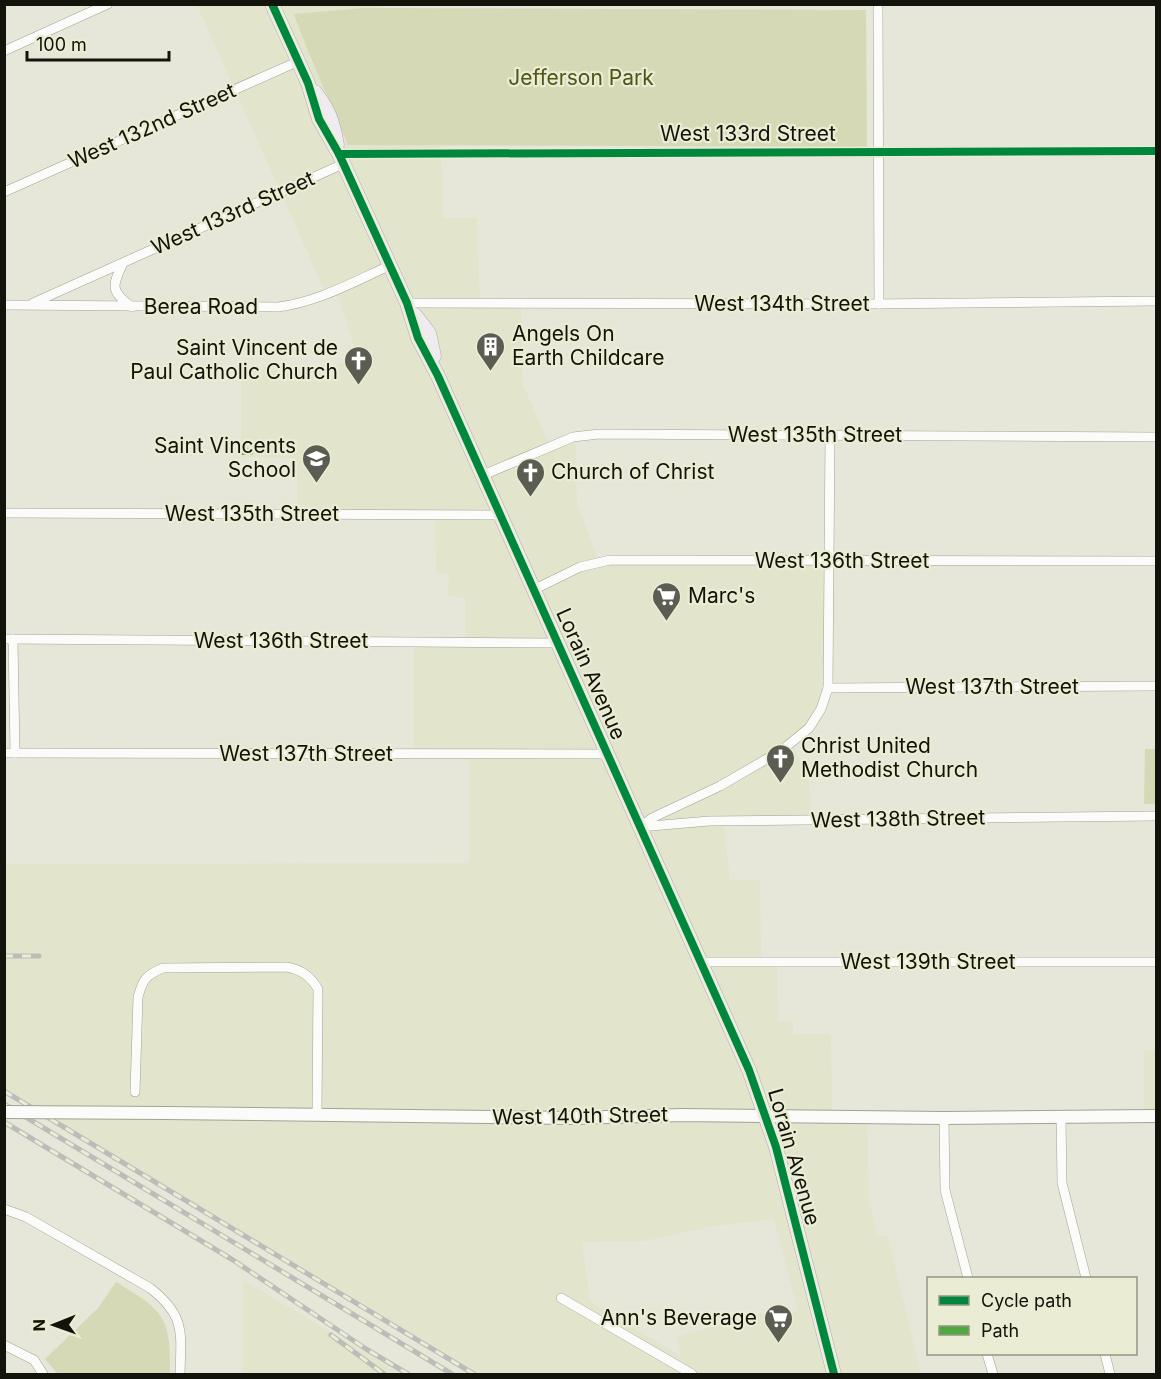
<svg xmlns="http://www.w3.org/2000/svg" width="1161" height="1379" font-family="Inter,sans-serif">
<rect width="100%" height="100%" fill="#e6e7d9"/>
<g fill="#e2e4cb" fill-rule="evenodd">
<path d="M 197,5 L 383,5 L 383,8 L 364,8 L 310,59 L 322,81 L 348,145 L 441,145 L 443,218 L 477,218 L 480,300 L 521,300 L 522,382 L 548,443 L 575,433 L 577,503 L 600,565 L 613,563 L 824,564 L 824,686 L 818,708 L 807,726 L 790,738 L 809,783 L 811,816 L 723,818 L 730,880 L 760,880 L 761,957 L 777,958 L 778,1021 L 793,1021 L 793,1034 L 831,1034 L 832,1111 L 867,1112 L 869,1199 L 877,1235 L 888,1237 L 921,1374 L 480,1374 L 5,1088 L 4,864 L 469,863 L 469,751 L 414,751 L 414,639 L 466,638 L 465,597 L 448,596 L 449,574 L 436,573 L 435,512 L 297,511 L 297,458 L 241,457 L 241,369 L 322,369 L 358,358 L 338,295 L 328,298 ZM 774,1219 L 798,1311 L 764,1320 L 762,1313 L 677,1337 L 681,1357 L 590,1301 L 582,1242 L 644,1241 L 713,1226 Z"/>
<rect x="1144" y="1051" width="12" height="61"/>
<path d="M 243,1280 L 401,1374 L 243,1374 Z"/>
</g>
<g fill="#d6d9b5">
<path d="M 364,8 L 866,10 L 867,147 L 348,145 C 330,101 310,59 294,14 Z"/>
<path d="M 1145,749 L 1156,749 L 1156,804 L 1144,804 Z"/>
<path d="M 116,1282 C 165,1311 171,1318 170,1374 L 58,1374 L 45,1359 L 98,1308 Z"/>
</g>
<g fill="none" stroke-linecap="round" stroke-linejoin="round">
<defs>
<g id="street">
<path d="M 878,4 L 879,304"/>
<path d="M 4,51 L 108,4"/>
<path d="M 339,154 L 1156,151"/>
<path d="M 4,192 L 299,61"/>
<path d="M 123,263 C 112,286 110,291 132,307"/>
<path d="M 33,303 L 343,164"/>
<path d="M 407,303 L 870,304 L 1156,301"/>
<path d="M 4,305 L 278,307 C 318,302 353,282 389,266"/>
<path d="M 481,476 L 573,437 L 599,434 L 1156,437"/>
<path d="M 4,513 L 499,515"/>
<path d="M 533,590 L 580,567 L 610,560 L 1156,561"/>
<path d="M 4,639 L 557,643"/>
<path d="M 13,639 L 15,753"/>
<path d="M 828,688 L 1156,686"/>
<path d="M 4,753 L 607,754"/>
<path d="M 642,826 L 652,818 L 720,786 L 782,750 L 809,728 L 821,709 L 828,688 L 830,435"/>
<path d="M 639,827 L 709,821 L 1156,816"/>
<path d="M 700,962 L 1156,962"/>
<path d="M 135,1092 L 138,997 C 143,979 146,975 163,968 L 287,967 C 302,970 310,976 318,989 L 317,1114"/>
<path d="M 1061,1116 L 1062,1183 L 1086,1278"/>
<path d="M 944,1118 L 945,1190 L 968,1278"/>
<path d="M 4,1209 L 26,1217 L 150,1288 C 186,1316 181,1333 180,1374"/>
<path d="M 561,1298 L 692,1374"/>
<path d="M 4,1345 L 34,1360 L 43,1374"/>
<path d="M 987,1354 L 993,1374"/>
<path d="M 1105,1354 L 1110,1374"/>
</g>
<path id="secondary" d="M 165,1113 L 572,1118 L 682,1115 L 944,1118 L 1156,1116"/>
<g id="primary">
<path d="M 272,4 L 308,83 L 319,119 L 339,154 L 407,303 L 418,338 L 438,376 L 749,1070 L 776,1147 L 834,1374"/>
<path d="M 315,92 C 329,110 333,122 337,145"/>
<path d="M 415,315 L 429,333 L 434,356"/>
</g>
</defs>
<use href="#street" stroke="#a1a297" stroke-width="10"/>
<use href="#secondary" stroke="#a1a297" stroke-width="14"/>
<use href="#primary" stroke="#b3a9ac" stroke-width="15"/>
<use href="#street" stroke="#fbfbf9" stroke-width="9"/>
<use href="#secondary" stroke="#fbfbf9" stroke-width="12"/>
<use href="#primary" stroke="#f0ebee" stroke-width="14"/>
<defs>
<g id="rail">
<path d="M 4,956 L 39,956"/>
<path d="M 4,1091 L 474,1374"/>
<path d="M 4,1104 L 452,1374"/>
<path d="M 4,1122 L 233,1260 L 366,1349 L 408,1374"/>
<path d="M 331,1335 L 384,1374"/>
</g>
</defs>
<use href="#rail" stroke="#bcbcb9" stroke-width="5"/>
<use href="#rail" stroke="#eaedd3" stroke-width="3" stroke-dasharray="9" stroke-linecap="butt"/>
<defs>
<path id="secondary-bridge" d="M 4,1112 L 165,1113"/>
</defs>
<use href="#secondary-bridge" stroke="#a1a297" stroke-width="14" stroke-linecap="butt"/>
<use href="#secondary-bridge" stroke="#fbfbf9" stroke-width="12"/>
<path stroke="#51a841" stroke-width="6" stroke-dasharray="12 6" stroke-linecap="butt" d="M 241,452 L 260,451"/>
<defs>
<g id="cycleway">
<path d="M 272,4 L 308,83 L 319,119 L 339,154 L 407,303 L 418,338 L 438,376 L 749,1070 L 776,1147 L 834,1374"/>
<path d="M 339,154 L 1156,151"/>
</g>
</defs>
<use href="#cycleway" stroke="#eaedd3" stroke-width="11"/>
<use href="#cycleway" stroke="#00873e" stroke-width="8"/>
</g>
<defs>
<symbol id="building-pin" viewBox="-11 -11 22 30"><path d="M0 17L-7.5 6A9.5 9.5 0 1 1 7.5 6Z" fill="#5c5d52" stroke="#eaedd3"/><path d="M-4-6H4V6H1V3H-1V6H-4ZM-2.5-4.3h1.7v1.8h-1.7ZM.8-4.3h1.7v1.8H.8ZM-2.5-1h1.7V.8h-1.7ZM.8-1h1.7V.8H.8Z" fill="#fff"/></symbol>
<symbol id="church-pin" viewBox="-11 -11 22 30"><path d="M0 17L-7.5 6A9.5 9.5 0 1 1 7.5 6Z" fill="#5c5d52" stroke="#eaedd3"/><path d="M-1.2-6h2.4v3.5h3.3v2.4h-3.3V6h-2.4V-.1h-3.3v-2.4h3.3Z" fill="#fff"/></symbol>
<symbol id="school-pin" viewBox="-11 -11 22 30"><path d="M0 17L-7.5 6A9.5 9.5 0 1 1 7.5 6Z" fill="#5c5d52" stroke="#eaedd3"/><path d="M0-5L7-2L0 1L-7-2ZM-4 1L0 2.5L4 1V4Q0 6-4 4Z" fill="#fff"/></symbol>
<symbol id="supermarket-pin" viewBox="-11 -11 22 30"><path d="M0 17L-7.5 6A9.5 9.5 0 1 1 7.5 6Z" fill="#5c5d52" stroke="#eaedd3"/><path d="M-6-5.5h2.5l.6 2H6L4.5 2H-2.5L-4.4-4H-6ZM-1.5 3.2a1.3 1.3 0 1 0 .1 0ZM3 3.2a1.3 1.3 0 1 0 .1 0Z" fill="#fff"/></symbol>
</defs>
<g fill-rule="evenodd">
<use href="#building-pin" x="474" y="330" width="33" height="45"/>
<use href="#church-pin" x="342" y="344" width="33" height="45"/>
<use href="#school-pin" x="300" y="442" width="33" height="45"/>
<use href="#church-pin" x="514" y="456" width="33" height="45"/>
<use href="#supermarket-pin" x="650" y="580" width="33" height="45"/>
<use href="#church-pin" x="764" y="742" width="33" height="45"/>
<use href="#supermarket-pin" x="762" y="1302" width="33" height="45"/>
</g>
<g text-anchor="middle" stroke-width="4.5" stroke-linejoin="round" paint-order="stroke">
<g font-size="21" fill="#515415" stroke="#eaedd3">
<text x="581" y="85">Jefferson Park</text>
</g>
<g font-size="21" fill="#12130a" stroke="#eaedd3">
<text transform="translate(152 126) rotate(-24)" y="7">West 132nd Street</text>
<text x="748" y="141">West 133rd Street</text>
<text transform="translate(233 213) rotate(-24)" y="7">West 133rd Street</text>
<text x="782" y="311">West 134th Street</text>
<text x="201" y="314">Berea Road</text>
<text x="815" y="442">West 135th Street</text>
<text x="252" y="521">West 135th Street</text>
<text x="842" y="568">West 136th Street</text>
<text x="281" y="648">West 136th Street</text>
<text transform="translate(591 674) rotate(66)" y="7">Lorain Avenue</text>
<text x="992" y="694">West 137th Street</text>
<text x="306" y="761">West 137th Street</text>
<text transform="translate(898 819) rotate(-1)" y="7">West 138th Street</text>
<text x="928" y="969">West 139th Street</text>
<text transform="translate(580 1116) rotate(-1)" y="7">West 140th Street</text>
<text transform="translate(794 1157) rotate(74)" y="7">Lorain Avenue</text>
</g>
<g font-size="21" fill="#12130a" stroke="#eaedd3" text-anchor="start">
<text x="512" y="341">Angels On<tspan x="512" dy="24">Earth Childcare</tspan></text>
<text x="338" y="355" text-anchor="end">Saint Vincent de<tspan x="338" dy="24">Paul Catholic Church</tspan></text>
<text x="296" y="453" text-anchor="end">Saint Vincents<tspan x="296" dy="24">School</tspan></text>
<text x="551" y="479">Church of Christ</text>
<text x="688" y="603">Marc's</text>
<text x="801" y="753">Christ United<tspan x="801" dy="24">Methodist Church</tspan></text>
<text x="757" y="1325" text-anchor="end">Ann's Beverage</text>
</g>
</g>
<rect width="1161" height="1379" fill="none" stroke="#12130a" stroke-width="12"/>
<rect x="927" y="1277" width="210" height="78" fill="#eaedd3" stroke="#949683" stroke-width="1.5"/>
<rect x="939" y="1296" width="30" height="9" fill="#00873e" stroke="#949683" stroke-width="1.5"/>
<text x="981" y="1307" font-size="18" fill="#12130a">Cycle path</text>
<rect x="939" y="1326" width="30" height="9" fill="#51a841" stroke="#949683" stroke-width="1.5"/>
<text x="981" y="1337" font-size="18" fill="#12130a">Path</text>
<g transform="translate(54 1325) rotate(269)" stroke="#eaedd3" stroke-width="4.5" paint-order="stroke">
<path d="M0-4.5L10 22L0 15L-10 22Z" fill="#12130a"/>
<text y="-9" font-size="16" font-weight="bold" text-anchor="middle" fill="#12130a">N</text>
</g>
<path d="M27 51v9h142v-9" fill="none" stroke="#12130a" stroke-width="3"/>
<text x="36" y="51" font-size="18" fill="#12130a" stroke="#eaedd3" stroke-width="4.5" paint-order="stroke">100 m</text>
</svg>
